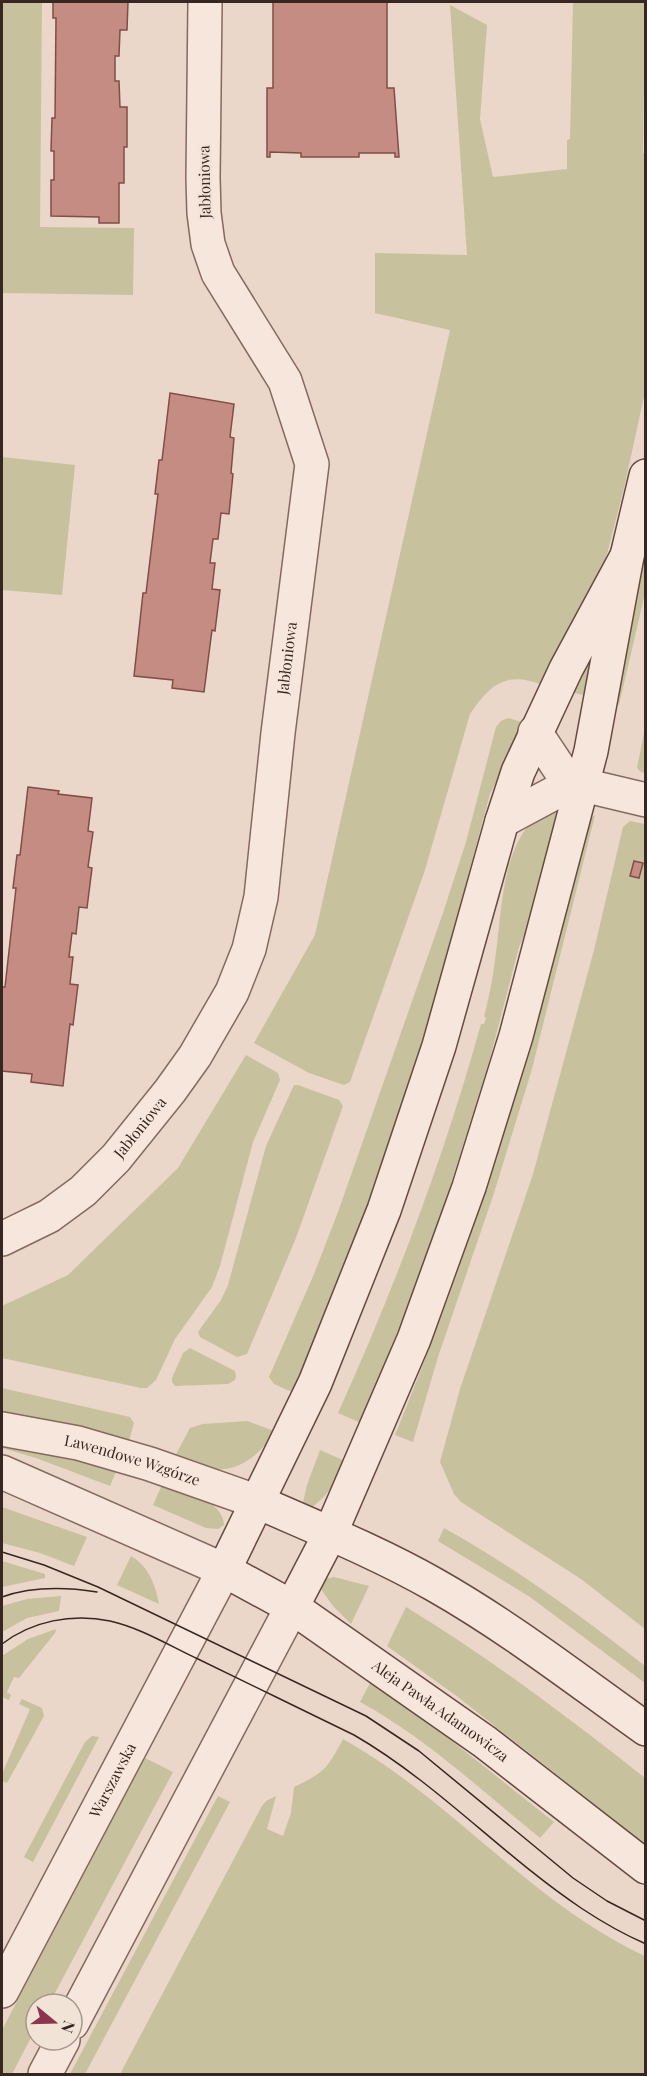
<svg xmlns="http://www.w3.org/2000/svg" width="647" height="2076" font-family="'Playfair Display',serif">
<rect width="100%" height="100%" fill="#ead7c9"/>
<g fill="#c7c19d">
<path d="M 2,2 L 42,2 L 40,227 L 134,228 L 133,295 L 2,293 Z"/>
<path d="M 573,2 L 645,2 L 643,153 L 646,154 L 645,392 L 624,488 L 606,558 L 543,685 C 506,671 491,683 470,714 L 425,870 L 350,1082 L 344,1085 L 309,1073 L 254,1043 L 315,935 L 450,330 L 375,313 L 375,253 L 467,255 L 450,5 L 487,25 L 480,119 L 493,177 L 567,169 L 567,140 L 570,139 Z"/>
<path d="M 2,457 L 75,465 L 62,595 L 2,590 Z"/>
<path d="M 645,548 L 645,593 L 619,705 L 609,703 Z"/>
<path d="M 600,625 L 592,697 L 566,691 Z"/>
<path d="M 508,718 L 525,723 L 490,794 L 430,1017 L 378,1177 L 329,1305 L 292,1392 L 274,1384 L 269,1377 L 314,1274 L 338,1212 L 443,913 L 466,842 L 496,727 L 501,721 Z"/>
<path d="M 645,728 L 645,773 L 641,772 L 637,768 Z"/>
<path d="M 565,799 L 543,891 L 519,947 L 489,1062 L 443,1209 L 410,1300 L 361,1423 L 338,1413 C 395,1287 444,1157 481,1024 L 484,1024 L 486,1018 L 484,1017 C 488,1000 492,984 494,967 C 501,926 500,865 525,830 C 535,816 551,808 565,799 Z"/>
<path d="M 595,815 L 532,1069 L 494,1193 L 438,1357 L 413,1442 L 395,1435 C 435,1337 472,1237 503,1135 C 535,1032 560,927 586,822 Z"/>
<path d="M 630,821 L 645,824 L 645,1629 L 581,1579 L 461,1502 L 454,1494 L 440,1462 L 460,1389 L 533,1174 L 594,950 L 623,827 Z"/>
<path d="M 246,1055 L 278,1073 L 280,1080 L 253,1142 L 220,1266 L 212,1287 L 175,1339 L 156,1380 L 147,1388 L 141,1388 L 2,1358 L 2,1306 L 68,1275 L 178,1168 Z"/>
<path d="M 294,1085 L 298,1085 L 339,1100 L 343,1106 L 296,1238 L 247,1354 L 237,1357 L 200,1337 L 198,1332 L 221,1300 L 228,1285 L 266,1146 Z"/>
<path d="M 190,1348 L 235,1371 L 236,1376 L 235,1380 L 228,1384 L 175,1386 L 172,1382 L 172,1378 L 183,1353 Z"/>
<path d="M 2,1388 L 130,1417 L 134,1423 L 128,1444 L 2,1416 Z"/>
<path d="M 247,1421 L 274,1431 C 261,1456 235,1475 205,1468 C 195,1466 184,1461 174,1458 L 190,1428 L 203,1424 Z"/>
<path d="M 2,1441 L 118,1467 L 110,1486 L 36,1458 L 2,1448 Z"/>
<path d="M 320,1450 L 345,1461 C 338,1479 326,1499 309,1509 L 302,1507 L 307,1485 Z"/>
<path d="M 164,1480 C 182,1489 224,1501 224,1525 L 218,1529 L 206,1528 L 153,1505 Z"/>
<path d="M 2,1507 L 87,1537 L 74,1566 L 40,1553 L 2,1543 Z"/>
<path d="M 444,1528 C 516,1568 581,1616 645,1666 L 645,1683 L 530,1597 L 438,1541 Z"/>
<path d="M 131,1556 C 149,1567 155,1584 159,1604 L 117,1585 Z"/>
<path d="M 2,1561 L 45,1574 L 45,1578 L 2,1587 Z"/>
<path d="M 334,1577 L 369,1586 L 351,1624 L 333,1606 L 321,1589 L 325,1579 Z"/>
<path d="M 61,1596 L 59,1611 L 27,1618 L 2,1632 L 2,1606 L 27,1599 Z"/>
<path d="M 406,1607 C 490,1658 568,1717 645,1778 L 645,1844 L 458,1697 L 387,1646 Z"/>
<path d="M 56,1629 L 55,1633 L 19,1678 L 14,1677 L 7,1692 L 11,1695 L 9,1700 L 2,1697 L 2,1656 L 28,1639 Z"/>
<path d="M 370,1683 L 437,1729 L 554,1822 L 540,1838 C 482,1791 426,1738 360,1702 Z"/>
<path d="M 22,1699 L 42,1708 L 44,1716 L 7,1783 L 2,1781 L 2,1774 L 30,1709 L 19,1704 Z"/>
<path d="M 92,1736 L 99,1737 L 33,1862 L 24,1857 L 85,1742 Z"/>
<path d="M 343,1739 C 452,1800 531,1903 645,1956 L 645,2074 L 120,2074 L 262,1806 L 266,1801 L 276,1796 L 267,1829 L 283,1836 L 291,1813 L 294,1787 C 325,1772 327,1769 343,1739 Z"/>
<path d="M 145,1758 L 173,1772 L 49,2004 L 36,2004 L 36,2028 L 12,2074 L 2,2074 L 2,2030 Z"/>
<path d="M 218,1796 L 230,1802 L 85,2074 L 70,2074 Z"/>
</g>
<g fill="#c48c82" stroke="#814e47" stroke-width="1.5">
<path d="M 53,2 L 128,2 L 127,30 L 120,30 L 119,56 L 115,56 L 115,81 L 119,81 L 120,107 L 127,107 L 127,147 L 124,147 L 124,183 L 119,183 L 119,223 L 99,223 L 99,217 L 51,216 L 51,180 L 54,180 L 54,151 L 51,151 L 52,118 L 55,118 L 56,18 L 53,18 Z"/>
<path d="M 273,2 L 387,2 L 387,88 L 394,88 L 399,157 L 395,157 L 395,153 L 359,153 L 359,157 L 301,157 L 301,153 L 270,152 L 270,157 L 267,157 L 267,88 L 273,88 Z"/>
<path d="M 170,393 L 234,404 L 230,437 L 234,438 L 231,473 L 233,474 L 229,514 L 221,513 L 218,539 L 213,539 L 210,563 L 215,563 L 212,589 L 220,590 L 215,631 L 212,630 L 204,692 L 172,688 L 173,680 L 134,676 L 143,593 L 146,593 L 158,494 L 155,494 L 159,460 L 162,460 Z"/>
<path d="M 28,787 L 59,791 L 58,794 L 92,798 L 88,831 L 93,832 L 88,867 L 92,868 L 87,908 L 79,907 L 76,934 L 72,933 L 69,957 L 73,957 L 70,984 L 78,985 L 73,1025 L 70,1024 L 63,1086 L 31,1082 L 32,1074 L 2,1071 L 2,987 L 5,987 L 16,888 L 13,888 L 17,855 L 20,855 Z"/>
<path d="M 634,861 L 643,863 L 639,878 L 630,876 Z"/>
</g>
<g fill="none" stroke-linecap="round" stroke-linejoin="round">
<defs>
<g id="minor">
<path d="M 535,732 L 563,774 L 583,785 L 646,800"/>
<path d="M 502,821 L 558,791 L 583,785"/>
<path id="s1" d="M 2,1239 L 49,1216 L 83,1191 L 116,1158 L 170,1091 L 195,1056 L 232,992 L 249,949 L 261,897 L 278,733 L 312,464 L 285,381 L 218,273 L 208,244 L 204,213 L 203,178 L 205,2"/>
<path id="s2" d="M 2,1429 L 78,1443 L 150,1464 L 258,1502"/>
<path d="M 2,1472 L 224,1570"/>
</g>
<g id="tertiary">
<path id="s3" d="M 2,1991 L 224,1570"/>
<path d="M 72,2023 L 292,1607"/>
<path d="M 45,2074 L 63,2040"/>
</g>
<g id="secondary">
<path id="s4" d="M 627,556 L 566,669 L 518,772 L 502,821 L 439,1046 L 384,1210 L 315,1383 L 224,1570 L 292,1607 L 485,1742 L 646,1867"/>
<path d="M 258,1502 C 317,1528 379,1553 435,1585 C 509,1627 577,1680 646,1729"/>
<path d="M 292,1607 L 330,1534 L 414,1339 L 469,1187 L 516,1036 L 591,751 L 627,556 L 646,476"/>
</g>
</defs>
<use href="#minor" stroke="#85695f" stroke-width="36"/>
<use href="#tertiary" stroke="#85695f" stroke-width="36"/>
<use href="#secondary" stroke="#674a42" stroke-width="36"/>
<use href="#minor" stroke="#f6e6db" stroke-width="33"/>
<use href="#tertiary" stroke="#f6e6db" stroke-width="33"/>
<use href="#secondary" stroke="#f6e6db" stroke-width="33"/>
<g stroke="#372621" stroke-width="1.5">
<path d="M 2,1552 L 44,1565 L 98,1587 L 366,1716 L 419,1751 L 573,1878 L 607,1901 L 646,1921"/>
<path d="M 2,1597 C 33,1586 65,1587 97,1592"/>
<path d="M 2,1644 C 32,1621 72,1613 110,1621 C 141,1628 170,1646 198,1659 C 250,1684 302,1710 354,1735 C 437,1783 502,1855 581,1908 C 602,1922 623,1934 646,1944"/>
</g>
</g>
<g text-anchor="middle" stroke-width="4.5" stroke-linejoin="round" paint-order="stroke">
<g font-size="15" fill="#372621" stroke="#f2e3d7">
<text transform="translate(205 182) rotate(-91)" y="5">Jabłoniowa</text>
<text dy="5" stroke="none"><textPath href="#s1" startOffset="684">Jabłoniowa</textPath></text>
<text dy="5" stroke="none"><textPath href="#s1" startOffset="180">Jabłoniowa</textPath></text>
<text dy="5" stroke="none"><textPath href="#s2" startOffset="134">Lawendowe Wzgórze</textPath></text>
<text dy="5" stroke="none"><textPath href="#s4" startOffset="1353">Aleja Pawła Adamowicza</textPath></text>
<text dy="5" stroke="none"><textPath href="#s3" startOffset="238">Warszawska</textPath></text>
</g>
</g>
<rect width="647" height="2076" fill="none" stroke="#372621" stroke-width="6"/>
<g transform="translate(54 2022) rotate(109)"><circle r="28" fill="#f2e3d7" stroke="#a7978e" stroke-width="1.5"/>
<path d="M0-4.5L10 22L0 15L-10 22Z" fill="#8d354e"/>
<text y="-9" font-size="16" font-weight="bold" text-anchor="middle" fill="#372621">N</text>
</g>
</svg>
